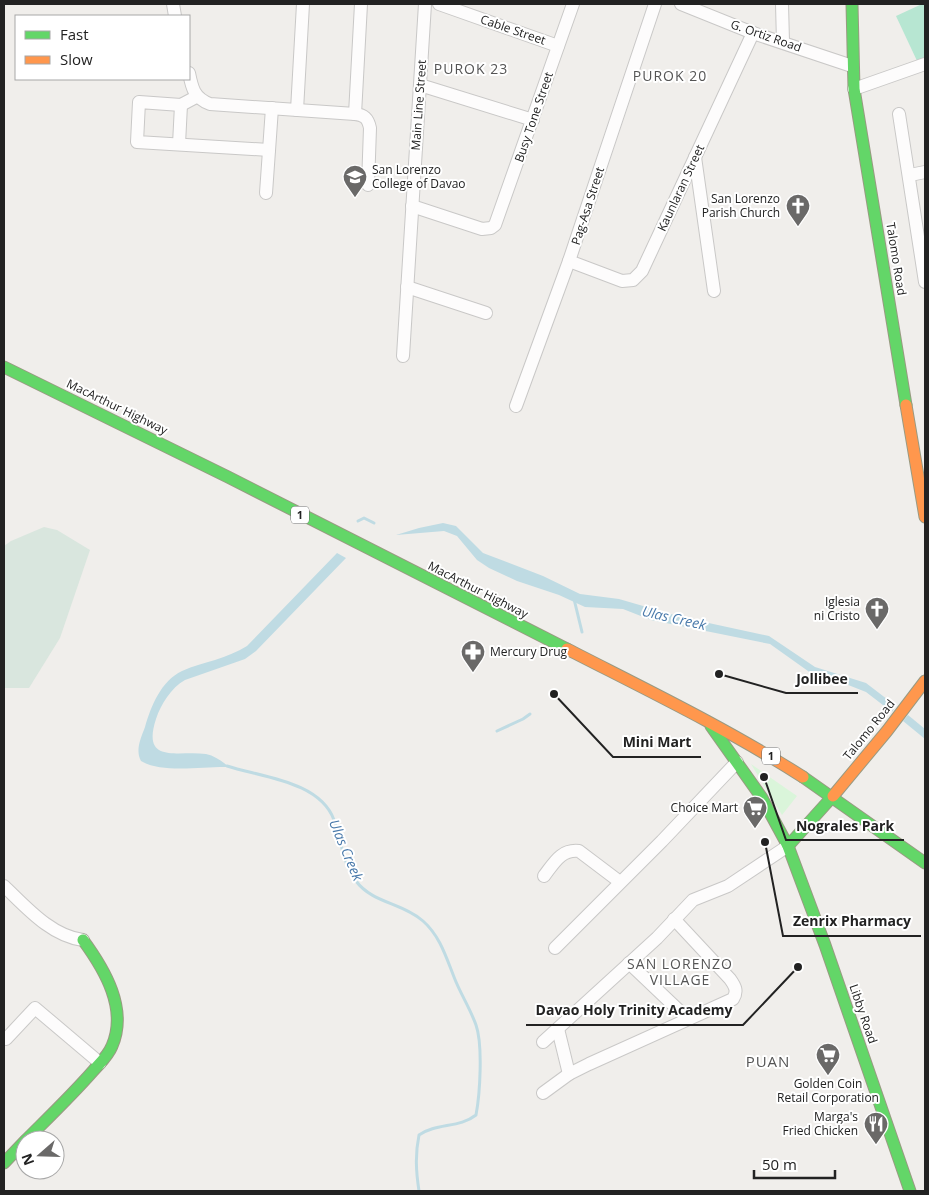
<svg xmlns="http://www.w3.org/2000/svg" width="929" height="1195" font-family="'Open Sans',sans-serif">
<rect width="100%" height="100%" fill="#f0eeeb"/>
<path fill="#d9e6de" d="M 44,527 L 57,530 L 90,550 L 60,638 L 29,688 L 4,688 L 4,546 L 11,541 Z"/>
<path fill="#daf5da" d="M 751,764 L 797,796 L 782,815 Z"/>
<path fill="#b7e6d2" d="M 922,4 L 925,4 L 925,60 L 918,63 L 896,16 Z"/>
<g fill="#bfdbe3">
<path d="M 443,523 L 456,526 L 483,553 L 543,576 L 580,594 L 619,599 L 681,617 L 769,636 L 815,667 L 866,683 L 896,706 L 892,712 L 866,692 L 833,679 L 815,676 L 770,644 L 651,620 L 623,609 L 585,607 L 559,595 L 517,581 L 489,568 L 477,560 L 457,536 L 444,531 L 396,535 L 419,528 Z"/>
<path d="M 337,553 L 346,558 L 256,651 L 245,659 L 185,680 C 171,688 161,704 156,719 C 141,765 179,750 206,754 C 215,756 222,761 229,767 C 205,766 162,774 141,761 C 135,750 141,738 145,727 C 151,706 161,681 182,671 C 193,666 205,663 215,660 C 227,656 237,652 247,646 Z"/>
<path d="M 908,715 L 925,729 L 925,739 L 903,721 Z"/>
</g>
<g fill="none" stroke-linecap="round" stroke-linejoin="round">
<g stroke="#bfdbe3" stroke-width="3">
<path d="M 358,521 L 364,518 L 374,523"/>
<path d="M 574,599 L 582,632"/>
<path d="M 497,731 L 523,719 L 530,714"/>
<path d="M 227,766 C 261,777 320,781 334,820 C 341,840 343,864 356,881 C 372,903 403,903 423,921 C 440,936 446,957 454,977 C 460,993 470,1008 476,1025 C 483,1045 480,1094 476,1115 C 460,1128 436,1123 419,1135 C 415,1155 416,1171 419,1191"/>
</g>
<defs>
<g id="street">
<path d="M 173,4 L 175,16"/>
<path d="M 439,4 L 558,46"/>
<path d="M 681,4 L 753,33 L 852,66"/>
<path d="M 782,4 L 783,42"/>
<path d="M 189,73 C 192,88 194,98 210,104 L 355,114 C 364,115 368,118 370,128 L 368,185"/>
<path d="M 420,85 L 533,120"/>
<path d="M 854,89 L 925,64"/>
<path d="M 196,97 L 181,105 L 139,102 L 137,142 L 269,150"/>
<path d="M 297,110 L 303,4"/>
<path d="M 355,114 L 361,4"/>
<path d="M 899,114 L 925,282"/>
<path d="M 179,144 L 181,105"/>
<path d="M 695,157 L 714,291"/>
<path d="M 910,175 L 925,172"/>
<path d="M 266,193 L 272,108"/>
<path d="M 412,206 L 482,229 L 491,228 L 495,225 L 573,4"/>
<path d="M 569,261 L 622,281 L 633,280 L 642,271 L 753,33"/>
<path d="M 407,287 L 486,313"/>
<path d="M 403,356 L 425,4"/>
<path d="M 516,406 L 569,261 L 655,4"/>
<path d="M 544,876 C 554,863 561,849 579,851 L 620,882"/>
<path d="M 4,886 C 26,907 51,936 83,940"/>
<path d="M 555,948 L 662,841 L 737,762"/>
<path d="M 629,963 L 688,1019"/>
<path d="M 558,1029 L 569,1074"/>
<path d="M 6,1039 L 35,1008 L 100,1063"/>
<path d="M 543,1042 L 657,938 L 693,900 L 728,886 L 788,846"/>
<path d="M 543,1093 L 569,1074 L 589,1064 L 733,999 C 738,991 735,986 730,979 L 674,919"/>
</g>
<g id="fast">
<path d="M 852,4 L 854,89 L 906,405"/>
<path d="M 4,367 L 228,477 L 567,649"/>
<path d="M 711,726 L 762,798 L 788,846 L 825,945 L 910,1191"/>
<path d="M 803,777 L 925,863"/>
<path d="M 788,846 L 833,796"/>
<path d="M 26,1140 C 49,1117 72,1095 93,1071 C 100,1063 108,1056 112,1046 C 128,1009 105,970 83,940"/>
<path d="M 4,1163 L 25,1141"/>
</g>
<g id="slow">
<path d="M 906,405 L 925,517"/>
<path d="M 567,649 C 647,690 728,729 803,777"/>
<path d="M 833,796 L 887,731 L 925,681"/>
</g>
</defs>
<use href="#street" stroke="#c9c8c7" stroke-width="14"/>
<use href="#fast" stroke="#999a82" stroke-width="13"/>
<use href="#slow" stroke="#999a82" stroke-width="13"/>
<use href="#street" stroke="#fdfcfc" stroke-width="12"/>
<use href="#fast" stroke="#63d668" stroke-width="11"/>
<use href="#slow" stroke="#ff974d" stroke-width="11"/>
</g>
<defs>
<symbol id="university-pin" viewBox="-11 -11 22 30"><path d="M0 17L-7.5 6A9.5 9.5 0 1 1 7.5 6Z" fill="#6a6968" stroke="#fff"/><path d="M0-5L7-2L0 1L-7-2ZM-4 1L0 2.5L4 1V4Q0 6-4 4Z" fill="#fff"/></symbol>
<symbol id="church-pin" viewBox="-11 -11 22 30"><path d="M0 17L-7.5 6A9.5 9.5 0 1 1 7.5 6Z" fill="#6a6968" stroke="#fff"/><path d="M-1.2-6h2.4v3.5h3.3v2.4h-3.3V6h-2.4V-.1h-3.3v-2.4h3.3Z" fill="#fff"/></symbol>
<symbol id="pharmacy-pin" viewBox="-11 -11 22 30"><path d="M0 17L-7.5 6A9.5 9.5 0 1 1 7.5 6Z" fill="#6a6968" stroke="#fff"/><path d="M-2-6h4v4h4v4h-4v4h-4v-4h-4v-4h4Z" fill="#fff"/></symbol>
<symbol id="supermarket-pin" viewBox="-11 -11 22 30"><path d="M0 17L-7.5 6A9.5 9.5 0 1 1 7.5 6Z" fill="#6a6968" stroke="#fff"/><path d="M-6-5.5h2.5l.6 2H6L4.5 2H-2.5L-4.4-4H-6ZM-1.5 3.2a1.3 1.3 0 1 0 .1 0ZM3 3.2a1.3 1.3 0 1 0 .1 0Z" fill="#fff"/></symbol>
<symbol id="restaurant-pin" viewBox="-11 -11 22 30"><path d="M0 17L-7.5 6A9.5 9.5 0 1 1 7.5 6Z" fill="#6a6968" stroke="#fff"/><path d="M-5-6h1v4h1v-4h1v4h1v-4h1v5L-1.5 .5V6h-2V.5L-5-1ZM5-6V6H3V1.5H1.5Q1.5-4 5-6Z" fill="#fff"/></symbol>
</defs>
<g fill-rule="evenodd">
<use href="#university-pin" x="341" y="163" width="28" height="38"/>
<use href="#church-pin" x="784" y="192" width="28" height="38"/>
<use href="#church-pin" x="863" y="595" width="28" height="38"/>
<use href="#pharmacy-pin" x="459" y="638" width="28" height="38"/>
<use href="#supermarket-pin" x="741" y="794" width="28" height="38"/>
<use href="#supermarket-pin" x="814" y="1041" width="28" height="38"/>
<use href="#restaurant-pin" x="862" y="1110" width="28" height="38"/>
</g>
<g text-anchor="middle" stroke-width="4" stroke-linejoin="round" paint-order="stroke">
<g fill="#fff" stroke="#646464" stroke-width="1">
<rect x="291" y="506.5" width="18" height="17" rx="4"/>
<rect x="762" y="747.5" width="18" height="17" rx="4"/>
</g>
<g font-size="11" font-weight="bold" fill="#222">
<text x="300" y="519">1</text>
<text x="771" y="760">1</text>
</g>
<g font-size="12" fill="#222" stroke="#fff">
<text transform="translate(513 30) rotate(19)" y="4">Cable Street</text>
<text transform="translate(766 36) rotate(19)" y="4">G. Ortiz Road</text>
<text transform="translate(419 105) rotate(-86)" y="4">Main Line Street</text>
<text transform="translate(534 117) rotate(-71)" y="4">Busy Tone Street</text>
<text transform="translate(681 188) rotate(-65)" y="4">Kaunlaran Street</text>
<text transform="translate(588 206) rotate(-72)" y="4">Pag-Asa Street</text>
<text transform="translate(896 259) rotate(81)" y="4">Talomo Road</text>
<text transform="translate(117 407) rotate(26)" y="4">MacArthur Highway</text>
<text transform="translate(478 590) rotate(27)" y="4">MacArthur Highway</text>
<text transform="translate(869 730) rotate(-51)" y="4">Talomo Road</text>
<text transform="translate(863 1014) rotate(71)" y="4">Libby Road</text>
</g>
<g font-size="12" fill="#222" stroke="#fff" text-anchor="end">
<text x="372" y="174" text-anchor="start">San Lorenzo<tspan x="372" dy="14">College of Davao</tspan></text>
<text x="780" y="203">San Lorenzo<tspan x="780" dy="14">Parish Church</tspan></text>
<text x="860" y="606">Iglesia<tspan x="860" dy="14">ni Cristo</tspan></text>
<text x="490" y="656" text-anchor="start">Mercury Drug</text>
<text x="738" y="812">Choice Mart</text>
<text x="828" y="1088" text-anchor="middle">Golden Coin<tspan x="828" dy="14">Retail Corporation</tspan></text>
<text x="858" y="1121">Marga's<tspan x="858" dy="14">Fried Chicken</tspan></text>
</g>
<g font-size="14" letter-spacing="1" fill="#555" stroke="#fff">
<text x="471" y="74">PUROK 23</text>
<text x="670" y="81">PUROK 20</text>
<text x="680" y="969">SAN LORENZO<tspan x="680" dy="16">VILLAGE</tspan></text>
</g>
<g font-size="14" font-style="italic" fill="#4a7aab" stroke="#fff">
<text transform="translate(674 618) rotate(13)" y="5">Ulas Creek</text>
<text transform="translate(346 850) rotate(67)" y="5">Ulas Creek</text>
</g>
<g font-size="15" letter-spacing="1" fill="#555" stroke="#fff">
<text x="768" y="1067">PUAN</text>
</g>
</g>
<path fill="none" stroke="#222" stroke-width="2" d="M719 674L786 693H858M554 694L613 757H701M764 777L786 840H904M765 842L783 936H921M798 967L743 1025H526"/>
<g fill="#222" stroke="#fff" stroke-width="2">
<circle cx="719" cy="674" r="5"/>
<circle cx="554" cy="694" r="5"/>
<circle cx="764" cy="777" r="5"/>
<circle cx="765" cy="842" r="5"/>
<circle cx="798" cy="967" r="5"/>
</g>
<g font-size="14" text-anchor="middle" font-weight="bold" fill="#222" stroke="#fff" stroke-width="4" stroke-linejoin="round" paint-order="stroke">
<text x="822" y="684">Jollibee</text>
<text x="657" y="747">Mini Mart</text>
<text x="845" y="831">Nograles Park</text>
<text x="852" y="926">Zenrix Pharmacy</text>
<text x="634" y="1015">Davao Holy Trinity Academy</text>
</g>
<rect width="929" height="1195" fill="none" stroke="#222222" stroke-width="10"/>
<rect x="15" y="15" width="175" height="65" fill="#ffffff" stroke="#a7a7a7"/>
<rect x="25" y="31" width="25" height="8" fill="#63d668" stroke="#a7a7a7"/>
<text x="60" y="40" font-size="15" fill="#222222">Fast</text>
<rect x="25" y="56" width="25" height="8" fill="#ff974d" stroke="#a7a7a7"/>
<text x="60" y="65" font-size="15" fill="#222222">Slow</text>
<g transform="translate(40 1155) rotate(250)"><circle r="24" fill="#ffffff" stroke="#a7a7a7"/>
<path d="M0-4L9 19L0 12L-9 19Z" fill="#6a6968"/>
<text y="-8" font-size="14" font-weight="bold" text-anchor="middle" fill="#222222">N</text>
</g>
<path d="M754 1170v8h81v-8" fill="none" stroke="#222222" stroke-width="2.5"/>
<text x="762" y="1170" font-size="15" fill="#222222" stroke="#ffffff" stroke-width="4" paint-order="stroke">50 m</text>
</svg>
